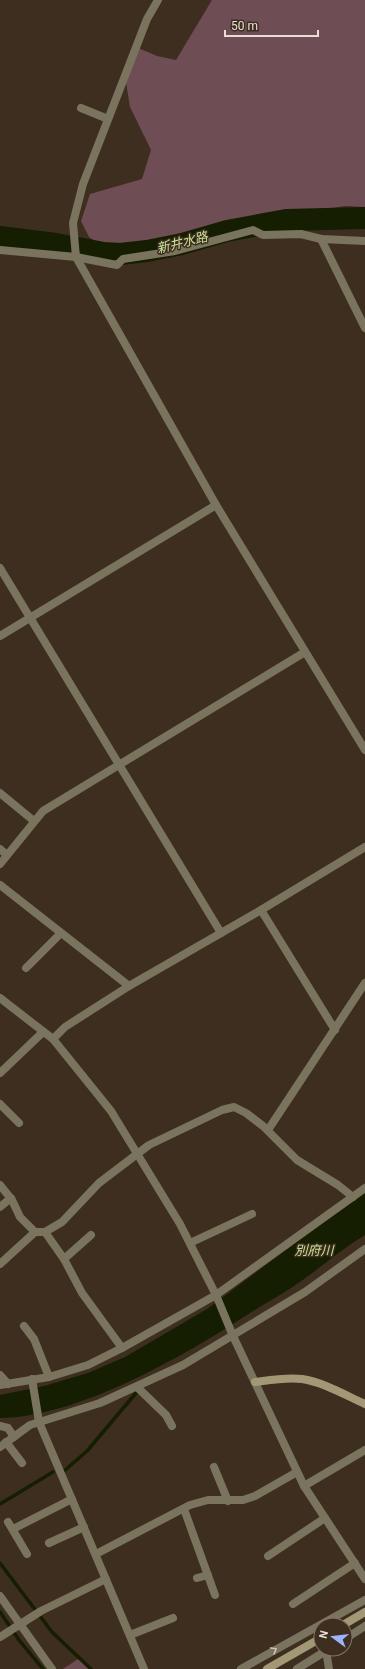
<svg xmlns="http://www.w3.org/2000/svg" width="365" height="1669" font-family="Roboto,'Noto Sans JP',sans-serif">
<rect width="100%" height="100%" fill="#3e2e20"/>
<g fill="#6f4d55">
<path d="M 212,0 L 365,0 L 365,207 L 345,206 L 201,229 L 172,251 L 139,261 L 116,254 L 89,237 L 81,221 L 90,194 L 142,179 L 151,150 L 130,107 L 125,76 L 136,47 L 157,56 L 176,60 Z"/>
<path d="M 78,1659 L 89,1669 L 63,1669 Z"/>
</g>
<path fill="#151e00" d="M 365,1191 L 365,1235 C 340,1250 318,1270 294,1286 C 279,1296 264,1304 250,1313 C 184,1356 79,1417 0,1418 L 0,1395 L 44,1386 L 88,1373 L 125,1357 L 207,1309 Z"/>
<g fill="none" stroke-linecap="round" stroke-linejoin="round">
<g stroke="#151e00" stroke-width="3.5">
<path d="M 64,1471 L 87,1451 L 136,1393"/>
<path d="M 0,1504 L 53,1472"/>
<path d="M 0,1563 L 52,1632 L 91,1669"/>
<path d="M 0,1612 L 19,1640 L 43,1669"/>
</g>
<path stroke="#151e00" stroke-width="22" d="M 0,237 L 56,244 L 104,253 L 120,254 L 147,251 L 182,244 L 227,231 L 286,220 L 365,218"/>
<g stroke="#7a745e" stroke-width="8">
<path d="M 158,0 L 147,19 L 83,184 L 73,223 L 76,257 L 216,505 L 365,750"/>
<path d="M 81,108 L 108,119"/>
<path d="M 321,239 L 365,328"/>
<path d="M 0,250 L 76,257 L 117,265 L 123,259 L 175,251 L 253,230 L 263,235 L 301,234 L 321,239 L 365,241"/>
<path d="M 0,568 L 221,933"/>
<path d="M 0,636 L 216,505"/>
<path d="M 0,793 L 34,821"/>
<path d="M 0,849 L 7,855"/>
<path d="M 0,864 L 43,811 L 305,652"/>
<path d="M 0,885 L 129,986"/>
<path d="M 261,910 L 335,1030"/>
<path d="M 26,968 L 61,933"/>
<path d="M 0,998 L 53,1039 L 111,1111 L 180,1224 L 216,1295 L 233,1336 L 304,1486 L 365,1579"/>
<path d="M 53,1039 L 65,1027 L 129,986 L 261,910 L 365,847"/>
<path d="M 0,1073 L 43,1032"/>
<path d="M 0,1104 L 19,1123"/>
<path d="M 268,1130 L 365,983"/>
<path d="M 0,1185 L 12,1200 L 20,1217 L 35,1232 L 45,1232 L 64,1259 L 82,1293 L 122,1348"/>
<path d="M 0,1207 L 11,1198"/>
<path d="M 45,1232 L 62,1222 L 99,1183 L 149,1145 L 222,1110 L 234,1107 L 246,1113 L 263,1126 L 297,1160 L 338,1185 L 353,1197"/>
<path d="M 190,1243 L 252,1214"/>
<path d="M 64,1259 L 91,1235"/>
<path d="M 0,1264 L 35,1232"/>
<path d="M 24,1326 L 34,1339 L 49,1377"/>
<path d="M 0,1375 L 8,1384"/>
<path d="M 32,1379 L 39,1422 L 144,1669"/>
<path d="M 0,1385 L 49,1377 L 88,1365 L 122,1348 L 216,1295 L 365,1188"/>
<path d="M 137,1387 L 166,1415 L 172,1426"/>
<path d="M 0,1426 L 8,1428 L 14,1437"/>
<path d="M 6,1442 L 22,1463"/>
<path d="M 0,1447 L 30,1425 L 100,1403 L 183,1365 L 305,1292 L 365,1249"/>
<path d="M 214,1467 L 228,1501"/>
<path d="M 304,1486 L 365,1450"/>
<path d="M 184,1509 L 215,1595"/>
<path d="M 8,1522 L 27,1554"/>
<path d="M 13,1529 L 72,1499"/>
<path d="M 49,1543 L 84,1527"/>
<path d="M 96,1554 L 190,1505 L 208,1500 L 243,1500 L 255,1496 L 297,1472"/>
<path d="M 268,1556 L 325,1518"/>
<path d="M 197,1578 L 208,1575"/>
<path d="M 0,1596 L 52,1669"/>
<path d="M 293,1604 L 355,1563"/>
<path d="M 130,1635 L 173,1618"/>
<path d="M 0,1637 L 41,1611 L 106,1579"/>
<path d="M 345,1639 L 365,1626"/>
<path d="M 326,1650 L 329,1669"/>
<path d="M 241,1669 L 365,1600"/>
<path d="M 297,1669 L 329,1649"/>
</g>
<g stroke="#a39875" stroke-width="8">
<path d="M 255,1382 C 270,1380 287,1377 302,1379 C 323,1382 345,1395 365,1404"/>
<path d="M 343,1625 L 365,1612"/>
<path d="M 267,1669 L 321,1638"/>
</g>
</g>
<defs><path id="oneway-chevron" d="M-2-3.5L2.5 0L-2 3.5" fill="none" stroke-width="1.6" stroke-linecap="round" stroke-linejoin="round"/></defs>
<use stroke="#cdc4b7" href="#oneway-chevron" transform="translate(274 1650) rotate(-30)"/>
<g text-anchor="middle" stroke-width="3" stroke-linejoin="round" paint-order="stroke">
<g font-size="13" font-style="italic" fill="#c6e093" stroke="#3e2e20">
<text transform="translate(182 242) rotate(-14)" y="5">新井水路</text>
<text x="314" y="1255">別府川</text>
</g>
</g>
<g transform="translate(333 1637) rotate(285)"><circle r="19" fill="#3e2e20" stroke="#827468"/>
<path d="M0-3L7 15L0 10L-7 15Z" fill="#9eb3fd"/>
<text y="-6" font-size="11" font-weight="bold" text-anchor="middle" fill="#e9ded5">N</text>
</g>
<path d="M225 30v6h93v-6" fill="none" stroke="#e9ded5" stroke-width="2"/>
<text x="231" y="30" font-size="12" fill="#e9ded5" stroke="#3e2e20" stroke-width="3" paint-order="stroke">50 m</text>
</svg>
